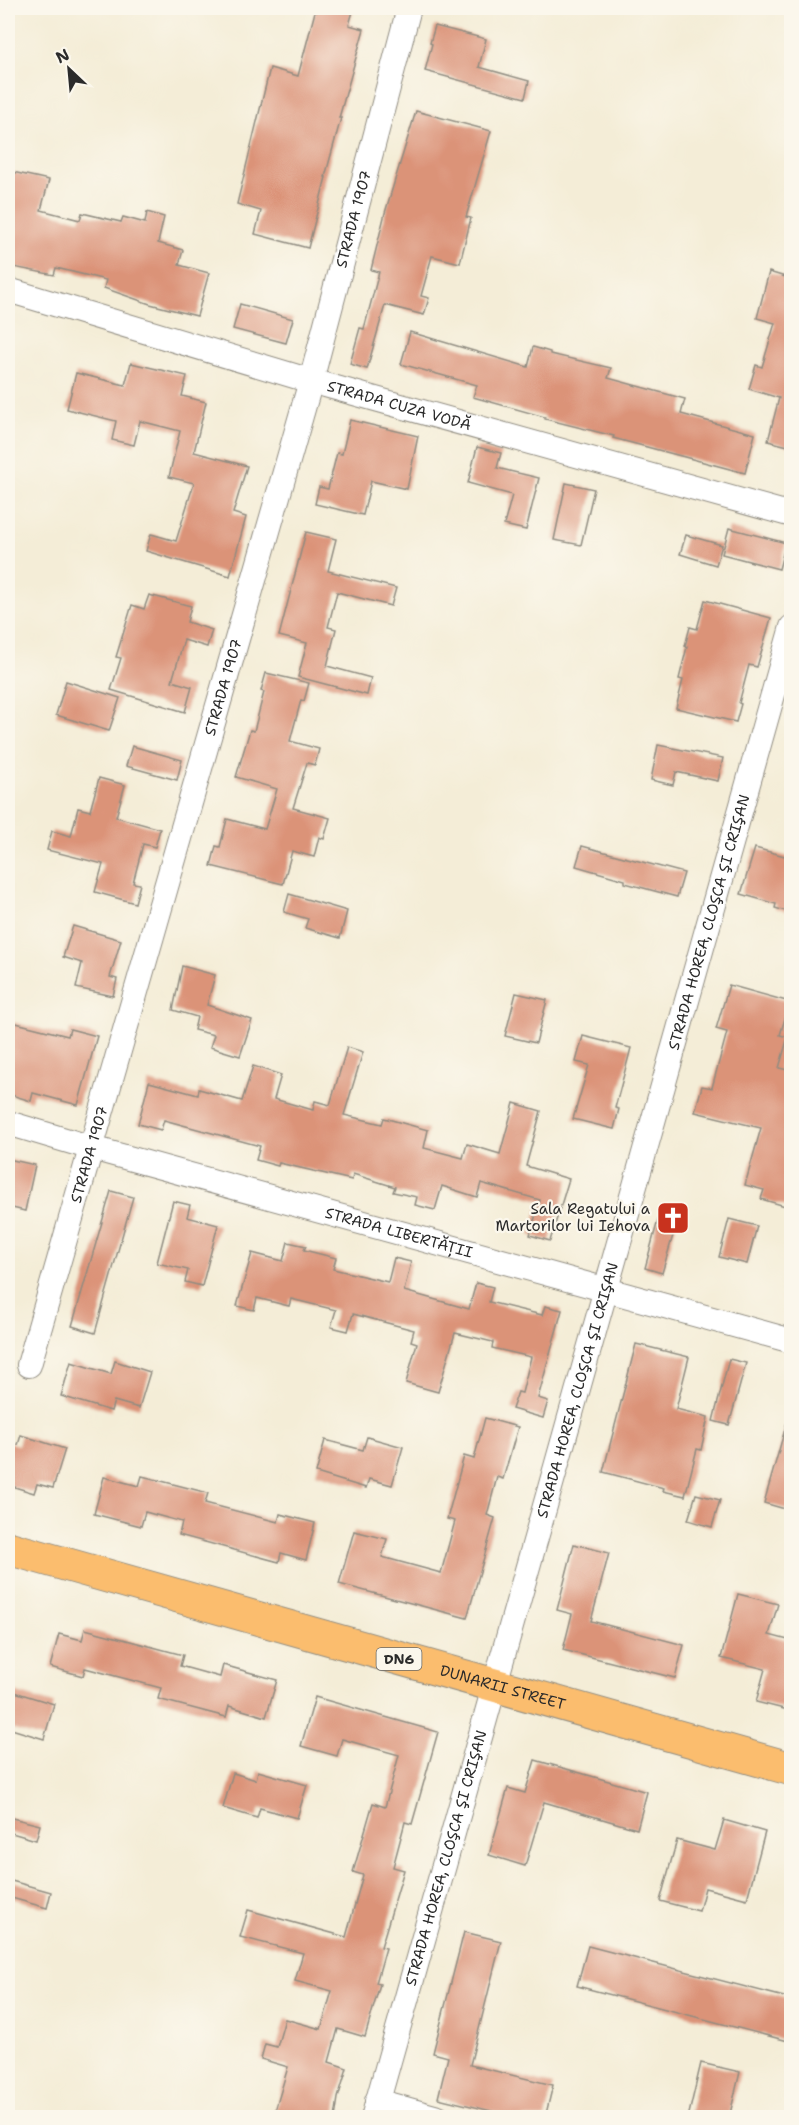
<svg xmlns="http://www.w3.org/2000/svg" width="799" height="2125" font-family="'Shantell Sans',sans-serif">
<rect width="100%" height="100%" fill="#fbf7ec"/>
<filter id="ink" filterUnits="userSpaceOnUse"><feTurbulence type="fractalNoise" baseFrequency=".0167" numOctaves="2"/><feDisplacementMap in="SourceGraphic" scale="12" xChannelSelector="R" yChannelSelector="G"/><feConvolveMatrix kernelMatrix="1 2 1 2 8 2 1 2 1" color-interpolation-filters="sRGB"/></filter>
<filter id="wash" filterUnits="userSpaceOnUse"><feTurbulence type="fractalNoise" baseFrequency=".008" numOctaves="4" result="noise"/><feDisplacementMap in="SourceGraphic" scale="24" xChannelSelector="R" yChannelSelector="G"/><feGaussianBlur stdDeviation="1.35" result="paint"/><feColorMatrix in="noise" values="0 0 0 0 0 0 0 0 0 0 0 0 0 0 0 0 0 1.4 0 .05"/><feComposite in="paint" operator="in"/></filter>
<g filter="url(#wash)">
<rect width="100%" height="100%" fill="#f4edd7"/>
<g id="blocks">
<g fill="#db9378">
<path d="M 316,8 L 354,8 L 349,25 L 364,29 L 339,118 L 341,118 L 325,177 L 326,177 L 308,248 L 255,234 L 261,211 L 237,204 L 270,68 L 298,76 Z"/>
<path d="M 435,26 L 486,39 L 479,67 L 529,81 L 525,98 L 425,71 L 432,44 L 430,43 Z"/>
<path d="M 416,111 L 491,131 L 466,217 L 471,218 L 460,263 L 432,256 L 421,296 L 429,298 L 424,315 L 385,305 L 367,369 L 350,364 L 360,328 L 364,329 L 379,272 L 371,270 L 385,213 Z"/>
<path d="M 8,171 L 49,180 L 41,210 L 80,220 L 82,213 L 121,222 L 123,217 L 145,223 L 147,212 L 164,217 L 158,243 L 183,250 L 179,265 L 209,273 L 197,316 L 150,304 L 104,288 L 106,280 L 56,268 L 54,275 L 8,266 Z"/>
<path d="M 769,272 L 792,279 L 792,447 L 768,441 L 779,398 L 749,389 L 756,365 L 762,367 L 775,323 L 757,318 Z"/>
<path d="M 240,304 L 293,319 L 286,343 L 233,329 Z"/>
<path d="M 410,332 L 528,367 L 533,347 L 550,352 L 550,354 L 611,368 L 608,378 L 685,399 L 681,414 L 755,434 L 745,473 L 613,438 L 614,436 L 545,419 L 545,417 L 473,397 L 477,385 L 401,364 Z"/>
<path d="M 131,363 L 187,376 L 182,396 L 206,402 L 194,452 L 247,466 L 233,513 L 246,517 L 230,576 L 146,551 L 151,534 L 176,541 L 194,483 L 169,477 L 180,431 L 140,421 L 134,445 L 112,440 L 116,421 L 67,409 L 76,373 L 125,385 Z"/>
<path d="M 350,420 L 418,436 L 407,489 L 371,481 L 363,515 L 315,504 L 319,487 L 328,489 L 337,453 L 342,454 Z"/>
<path d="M 477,447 L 501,453 L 497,468 L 539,478 L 526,530 L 504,525 L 512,495 L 468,483 Z"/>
<path d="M 566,483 L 594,489 L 581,545 L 554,540 Z"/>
<path d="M 729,528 L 786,543 L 779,569 L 722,554 Z"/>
<path d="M 306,532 L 336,539 L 328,571 L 396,588 L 391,606 L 337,592 L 328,627 L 336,629 L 327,666 L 371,678 L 367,695 L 298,677 L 307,643 L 279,636 Z"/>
<path d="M 686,535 L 722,545 L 716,565 L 680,554 Z"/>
<path d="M 149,595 L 191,606 L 187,622 L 212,630 L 207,647 L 184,640 L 172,681 L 192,687 L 185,712 L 111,690 L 121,658 L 116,657 L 132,605 L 144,609 Z"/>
<path d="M 705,600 L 771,618 L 757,667 L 749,665 L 739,703 L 741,704 L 736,722 L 676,708 L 683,680 L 679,679 L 687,647 L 685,646 L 690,627 L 697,629 Z"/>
<path d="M 266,673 L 309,683 L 304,701 L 301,700 L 290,741 L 319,749 L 315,765 L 307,763 L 293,808 L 330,818 L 324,839 L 319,837 L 314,857 L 292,851 L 283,884 L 211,866 L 216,846 L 220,847 L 227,819 L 265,829 L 277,789 L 236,777 L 250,730 L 254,731 L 264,692 L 261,691 Z"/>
<path d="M 66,681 L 120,698 L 109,731 L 56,715 Z"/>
<path d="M 658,745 L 723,758 L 718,781 L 676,772 L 673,785 L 651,780 Z"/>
<path d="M 132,746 L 182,760 L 177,780 L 126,766 Z"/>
<path d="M 99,778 L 125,785 L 116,817 L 160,829 L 155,847 L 143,844 L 133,883 L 140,884 L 135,903 L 95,892 L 103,864 L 47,850 L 52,831 L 71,836 L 78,808 L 90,811 Z"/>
<path d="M 582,846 L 684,873 L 677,897 L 625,883 L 625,880 L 576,866 Z"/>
<path d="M 755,848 L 792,858 L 792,913 L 775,908 L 776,904 L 741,894 Z"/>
<path d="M 289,894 L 347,911 L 340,938 L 305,928 L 308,919 L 284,912 Z"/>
<path d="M 73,926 L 121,940 L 110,977 L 117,979 L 113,996 L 76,988 L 82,963 L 63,957 Z"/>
<path d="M 182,966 L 215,975 L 207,1005 L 252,1020 L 240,1056 L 210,1047 L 214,1035 L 194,1030 L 197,1017 L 173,1010 Z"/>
<path d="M 729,985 L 790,1002 L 780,1035 L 788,1037 L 779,1068 L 792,1071 L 792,1208 L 761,1199 L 764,1190 L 745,1185 L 761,1128 L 695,1112 L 702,1086 L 712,1088 L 727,1032 L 716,1029 Z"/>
<path d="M 516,993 L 547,1000 L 536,1043 L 505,1036 Z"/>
<path d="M 8,1021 L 68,1036 L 70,1029 L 97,1036 L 78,1105 L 33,1093 L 31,1101 L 8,1094 Z"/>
<path d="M 583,1036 L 631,1048 L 615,1108 L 619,1109 L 614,1129 L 573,1119 L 589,1065 L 576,1062 Z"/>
<path d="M 347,1047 L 363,1052 L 344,1115 L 382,1124 L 384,1118 L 428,1130 L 424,1148 L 463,1158 L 467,1144 L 500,1154 L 514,1103 L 541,1111 L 526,1166 L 569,1179 L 550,1241 L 530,1235 L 540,1200 L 481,1183 L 477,1197 L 442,1186 L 435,1210 L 415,1205 L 417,1197 L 393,1192 L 395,1187 L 353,1174 L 352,1180 L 279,1163 L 278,1166 L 256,1160 L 260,1146 L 164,1120 L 161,1130 L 138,1124 L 149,1082 L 198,1095 L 199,1089 L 242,1101 L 253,1066 L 281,1075 L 274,1099 L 313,1110 L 315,1101 L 330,1105 Z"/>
<path d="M 8,1159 L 35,1165 L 25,1211 L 8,1207 Z"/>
<path d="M 111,1191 L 133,1197 L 95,1333 L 72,1326 Z"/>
<path d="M 173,1201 L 190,1205 L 187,1217 L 218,1225 L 202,1286 L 185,1282 L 188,1270 L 157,1263 Z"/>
<path d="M 729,1219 L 757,1226 L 747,1264 L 719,1257 Z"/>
<path d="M 658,1220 L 676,1225 L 662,1273 L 645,1268 Z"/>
<path d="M 288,1242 L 306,1246 L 304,1250 L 336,1258 L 333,1269 L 388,1282 L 394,1258 L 411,1262 L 404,1291 L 469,1309 L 476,1283 L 493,1287 L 489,1302 L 542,1315 L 545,1306 L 562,1310 L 538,1398 L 548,1401 L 543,1418 L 512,1409 L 518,1392 L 522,1393 L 531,1357 L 492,1348 L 493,1342 L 455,1333 L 438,1392 L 406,1383 L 417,1343 L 411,1341 L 414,1330 L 353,1314 L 348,1331 L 331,1327 L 336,1310 L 291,1299 L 289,1306 L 257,1298 L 254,1310 L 237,1306 L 252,1253 L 283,1261 Z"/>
<path d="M 636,1344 L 689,1357 L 676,1409 L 708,1417 L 701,1450 L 697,1449 L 685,1496 L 663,1491 L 664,1488 L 603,1472 Z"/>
<path d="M 729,1359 L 746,1363 L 729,1425 L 713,1421 Z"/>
<path d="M 115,1361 L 150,1372 L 139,1408 L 114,1401 L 111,1411 L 61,1396 L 71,1362 L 111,1374 Z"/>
<path d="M 485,1418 L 518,1427 L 503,1479 L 497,1477 L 487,1515 L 495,1518 L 467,1618 L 339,1584 L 354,1531 L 387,1539 L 382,1557 L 441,1573 L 455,1521 L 447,1519 L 464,1456 L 474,1459 Z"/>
<path d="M 787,1422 L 792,1422 L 792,1511 L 764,1503 Z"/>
<path d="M 21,1435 L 65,1449 L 53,1488 L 37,1484 L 34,1493 L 8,1485 L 8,1442 L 18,1445 Z"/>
<path d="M 367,1437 L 403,1447 L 392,1485 L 369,1479 L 366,1488 L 316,1473 L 325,1440 L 363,1450 Z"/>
<path d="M 142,1476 L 208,1493 L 205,1503 L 278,1522 L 280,1514 L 315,1523 L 306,1560 L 281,1553 L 279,1562 L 179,1535 L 182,1522 L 145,1512 L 141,1526 L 94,1514 L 104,1477 L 139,1486 Z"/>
<path d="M 696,1494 L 720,1500 L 712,1527 L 688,1520 Z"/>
<path d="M 574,1544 L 609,1553 L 591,1621 L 684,1645 L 675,1678 L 563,1650 L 572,1614 L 557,1610 Z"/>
<path d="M 738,1594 L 778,1604 L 769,1635 L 792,1641 L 792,1711 L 756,1702 L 765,1669 L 721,1658 Z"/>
<path d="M 85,1629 L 183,1655 L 180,1666 L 220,1677 L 223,1665 L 277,1680 L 266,1717 L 229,1706 L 226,1717 L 158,1699 L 161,1688 L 85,1668 L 83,1676 L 50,1667 L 59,1634 L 82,1640 Z"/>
<path d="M 8,1690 L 54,1704 L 44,1739 L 8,1728 Z"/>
<path d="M 315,1697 L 438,1732 L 412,1824 L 405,1822 L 393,1867 L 404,1870 L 381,1947 L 386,1948 L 376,1983 L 380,1984 L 365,2037 L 338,2029 L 329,2062 L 347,2068 L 338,2098 L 335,2118 L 273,2118 L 288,2067 L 261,2059 L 265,2044 L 277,2047 L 285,2019 L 321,2029 L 332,1991 L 295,1981 L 303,1953 L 240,1937 L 248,1910 L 346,1937 L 363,1875 L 353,1872 L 373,1803 L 385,1807 L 399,1755 L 342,1739 L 337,1756 L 301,1746 Z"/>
<path d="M 535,1760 L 647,1792 L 637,1829 L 544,1802 L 525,1866 L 489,1855 L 508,1788 L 525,1793 Z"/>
<path d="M 258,1771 L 307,1785 L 297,1818 L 260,1808 L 257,1818 L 223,1808 L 233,1773 L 256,1780 Z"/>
<path d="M 8,1817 L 40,1825 L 36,1840 L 8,1832 Z"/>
<path d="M 724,1820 L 765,1832 L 747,1899 L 705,1888 L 699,1911 L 660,1901 L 677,1840 L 715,1850 Z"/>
<path d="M 8,1880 L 51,1892 L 47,1908 L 8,1897 Z"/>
<path d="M 464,1932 L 501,1941 L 470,2065 L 553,2085 L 545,2118 L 520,2118 L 438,2098 L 448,2057 L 433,2053 Z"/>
<path d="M 588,1946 L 792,1999 L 792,2042 L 577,1986 Z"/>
<path d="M 701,2063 L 740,2072 L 729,2118 L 688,2118 Z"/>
</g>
</g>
</g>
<g filter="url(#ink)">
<use href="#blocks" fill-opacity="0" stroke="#908c81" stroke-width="1.5"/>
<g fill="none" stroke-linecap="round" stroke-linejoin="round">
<defs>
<g id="minor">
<path id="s1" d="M 8,290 L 311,381 L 792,515"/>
<path id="s2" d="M 8,1123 L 92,1148 L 792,1341"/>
<path id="s3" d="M 29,1365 L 311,381 L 409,8"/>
<path d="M 377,2101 L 438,2118"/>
<path id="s4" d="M 373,2118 L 792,627"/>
</g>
<g id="primary">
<path id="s5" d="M 8,1548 L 792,1769"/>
</g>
</defs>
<use href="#minor" stroke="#908c81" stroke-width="26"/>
<use href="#primary" stroke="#908c81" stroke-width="35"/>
<use href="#minor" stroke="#fff" stroke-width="24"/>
<use href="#primary" stroke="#fbbd6e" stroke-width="33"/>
</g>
</g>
<defs>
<symbol id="church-square" viewBox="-11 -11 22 22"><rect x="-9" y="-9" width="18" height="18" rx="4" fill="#c8321e" stroke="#fbf7ec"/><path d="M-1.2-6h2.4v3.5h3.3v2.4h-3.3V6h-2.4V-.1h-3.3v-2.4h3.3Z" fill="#fff"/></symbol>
</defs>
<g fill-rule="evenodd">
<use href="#church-square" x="654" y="1199" width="38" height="38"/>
</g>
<g text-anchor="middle" stroke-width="4.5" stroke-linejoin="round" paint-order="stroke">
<rect fill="#fbf7ec" stroke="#696865" stroke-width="1.5" x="376.5" y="1648" width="45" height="22" rx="4.5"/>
<g font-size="14" font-weight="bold" fill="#2b2b2b">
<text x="399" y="1664">DN6</text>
</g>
<g font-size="15" fill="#2b2b2b" stroke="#fbf7ec">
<text dy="5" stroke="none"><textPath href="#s3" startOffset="1191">STRADA 1907</textPath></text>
<text dy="5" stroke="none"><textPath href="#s1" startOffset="408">STRADA CUZA VODĂ</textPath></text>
<text dy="5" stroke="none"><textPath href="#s3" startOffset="705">STRADA 1907</textPath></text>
<text dy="5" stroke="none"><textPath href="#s4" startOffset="1242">STRADA HOREA, CLOŞCA ŞI CRIŞAN</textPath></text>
<text dy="5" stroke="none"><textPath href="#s3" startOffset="219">STRADA 1907</textPath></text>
<text dy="5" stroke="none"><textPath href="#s2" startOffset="406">STRADA LIBERTĂȚII</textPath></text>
<text dy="5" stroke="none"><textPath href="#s4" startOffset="756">STRADA HOREA, CLOŞCA ŞI CRIŞAN</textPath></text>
<text dy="5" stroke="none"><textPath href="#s5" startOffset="514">DUNARII STREET</textPath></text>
<text dy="5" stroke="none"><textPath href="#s4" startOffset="270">STRADA HOREA, CLOŞCA ŞI CRIŞAN</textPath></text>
</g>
<g font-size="15" fill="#2b2b2b" stroke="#fbf7ec" text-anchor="end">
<text x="650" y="1214">Sala Regatului a<tspan x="650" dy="17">Martorilor lui Iehova</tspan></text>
</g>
</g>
<rect width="799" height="2125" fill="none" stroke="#fbf7ec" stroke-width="30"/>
<g transform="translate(69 69) rotate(334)" stroke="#fbf7ec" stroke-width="4.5" paint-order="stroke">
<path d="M0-4.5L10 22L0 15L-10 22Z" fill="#2b2b2b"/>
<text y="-9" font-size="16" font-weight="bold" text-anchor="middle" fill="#2b2b2b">N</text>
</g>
</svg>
